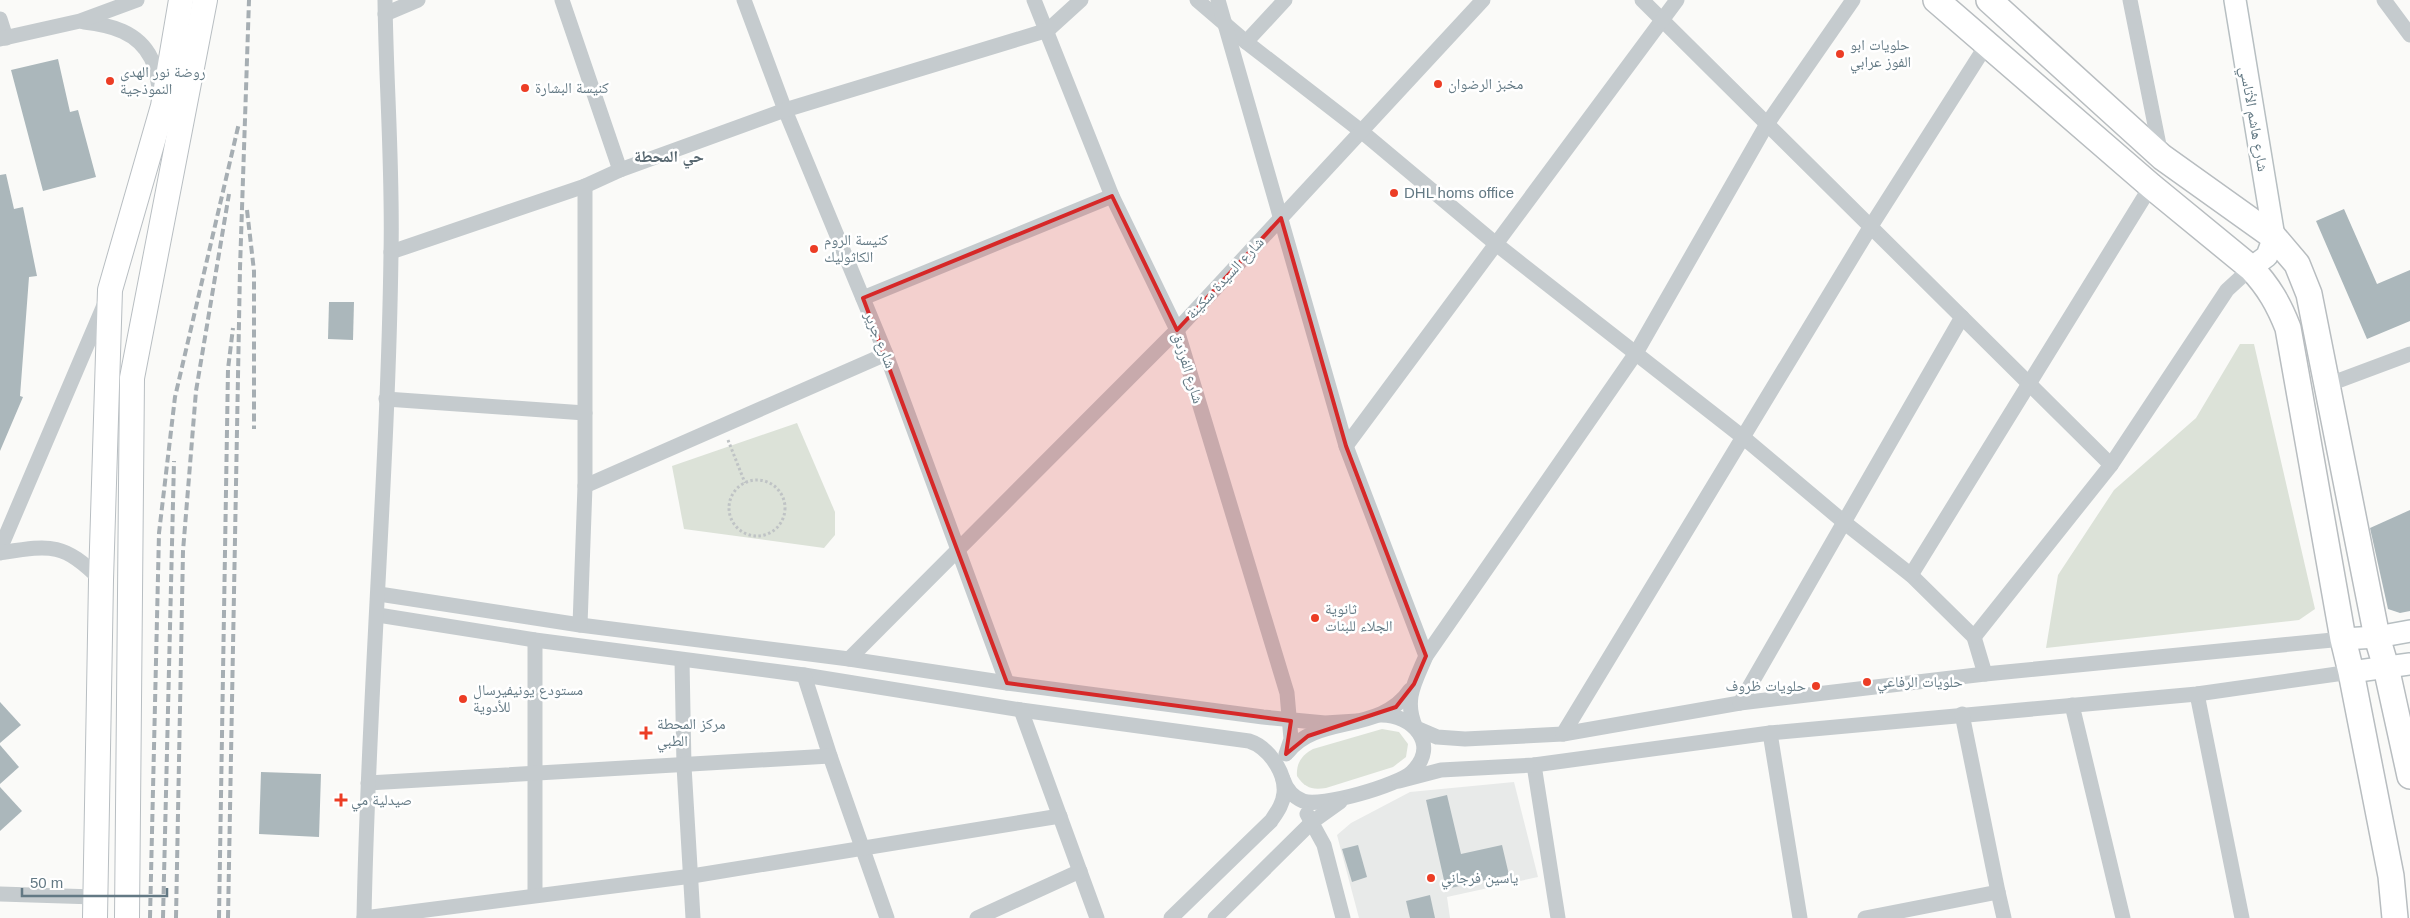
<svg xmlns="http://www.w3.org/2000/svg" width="2410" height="918" font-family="Arial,'Noto Naskh Arabic',sans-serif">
<rect width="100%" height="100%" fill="#fafaf8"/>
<path fill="#e8eae9" d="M 1514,782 L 1538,877 L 1447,897 L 1450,918 L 1359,918 L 1337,835 L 1351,823 L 1410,792 Z"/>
<g fill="#dce2d8">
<path d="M 2240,344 L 2254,344 L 2315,609 L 2299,620 L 2046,648 L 2058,575 L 2114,490 L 2196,418 Z"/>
<path d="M 797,423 L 835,512 L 835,535 L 824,548 L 684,529 L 672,466 Z"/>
<path d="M 1382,729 L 1399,732 L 1408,744 L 1406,757 L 1393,767 L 1326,788 C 1312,790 1305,788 1297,776 C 1296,763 1302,755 1313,749 Z"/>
</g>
<g fill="#abb7bb">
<path d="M 58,59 L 70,112 L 78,110 L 96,177 L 43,191 L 11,70 Z"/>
<path d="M 6,174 L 14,209 L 23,207 L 37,276 L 29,277 L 20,396 L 23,397 L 0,451 L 0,175 Z"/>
<path d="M 2344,209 L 2377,284 L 2410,270 L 2410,321 L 2367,339 L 2316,221 Z"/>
<path d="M 329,302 L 354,302 L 353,340 L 328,339 Z"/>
<path d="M 2410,510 L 2410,611 L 2400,613 L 2388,609 L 2370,528 Z"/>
<path d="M 0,702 L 21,725 L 0,743 Z"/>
<path d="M 0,745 L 19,767 L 0,784 Z"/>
<path d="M 261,772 L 321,774 L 319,837 L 259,834 Z"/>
<path d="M 0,787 L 22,811 L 0,831 Z"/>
<path d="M 1447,795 L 1461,854 L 1502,845 L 1509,875 L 1446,889 L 1426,800 Z"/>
<path d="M 1358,845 L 1367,877 L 1352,882 L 1342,849 Z"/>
<path d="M 1430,895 L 1435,918 L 1410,918 L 1406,901 Z"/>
</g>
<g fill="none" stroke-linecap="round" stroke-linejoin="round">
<defs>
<g id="secondary">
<path d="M 2235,0 L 2274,237 L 2267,256 L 2251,268"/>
<path d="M 2343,639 L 2377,637 L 2410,631"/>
<path d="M 2351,672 L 2410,664"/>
</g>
<g id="primary">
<path d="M 95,918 L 101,580 L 110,290 L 163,106 L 181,0"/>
<path d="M 127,918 L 132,378 L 205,0"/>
</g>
<g id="trunk">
<path d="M 1936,0 L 2151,186 L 2251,268 C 2269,287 2279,305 2288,328 L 2343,639 L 2351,672 L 2391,876 L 2395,918"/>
<path d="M 1989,0 L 2162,157 L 2274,237 L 2297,264 L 2309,294 L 2377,637 L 2386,667 L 2410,776"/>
</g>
</defs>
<use href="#secondary" stroke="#b7bfc2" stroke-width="24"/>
<use href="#primary" stroke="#b8bec2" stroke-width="26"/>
<use href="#trunk" stroke="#b8bdc0" stroke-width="28"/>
<g stroke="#bfc3c5" stroke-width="3" stroke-dasharray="2.5 2.5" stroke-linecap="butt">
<path d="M 728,440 L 745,483"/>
<circle cx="757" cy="508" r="28"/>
</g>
<g stroke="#c5cbce" stroke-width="15">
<path d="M 562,0 L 620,170"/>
<path d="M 744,0 L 785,110 L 886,354 L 1007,683"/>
<path d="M 1034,0 L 1112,196 L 1177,330 L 1287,693 L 1291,739 L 1286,754"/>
<path d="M 1197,0 L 1246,42 L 1361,131 L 1496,244 L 1744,438 L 1845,523 L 1911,575 L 1974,637 L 1985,674"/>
<path d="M 1218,0 L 1346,446 L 1426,656"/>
<path d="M 1642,0 L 2111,465"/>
<path d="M 1853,0 L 1767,124 L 1636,353 L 1426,656 C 1415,682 1403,700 1416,728 L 1437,737 L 1465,739 L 1563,734 L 1740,703 L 1985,674 L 2343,639"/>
<path d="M 2130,0 L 2161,155"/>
<path d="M 2384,0 L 2410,35"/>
<path d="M 385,14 L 418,0"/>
<path d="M 0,19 L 6,38"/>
<path d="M 84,22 C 111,25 138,32 151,58 C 157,69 158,85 161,97"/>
<path d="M 0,39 L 80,21 L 137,0"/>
<path d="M 1246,42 L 1285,0"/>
<path d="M 391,252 L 585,186 L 620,170 L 785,110 L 1048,30 L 1081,0"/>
<path d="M 863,298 L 1112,196"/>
<path d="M 2327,385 L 2410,354"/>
<path d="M 386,399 L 585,413"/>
<path d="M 1346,446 L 1677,0"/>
<path d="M 585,486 L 886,354"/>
<path d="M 0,549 L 105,303"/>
<path d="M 0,553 C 51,545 63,542 101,580"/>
<path d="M 1911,575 L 2151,186"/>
<path d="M 379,594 L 580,625 L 849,659 L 1007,683 L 1263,717 L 1325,723 L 1357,721"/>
<path d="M 378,615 L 535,640 L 804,675 L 1021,710 L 1249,741 C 1268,747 1286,772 1284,793 C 1283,804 1277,812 1271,821 L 1171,918"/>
<path d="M 580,625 L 585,486 L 585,186"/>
<path d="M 1974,637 L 2111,465 L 2227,290 L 2251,268"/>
<path d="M 535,640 L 535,894"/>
<path d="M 849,659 L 1177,330 L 1483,0"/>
<path d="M 682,660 L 684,766 L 693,918"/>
<path d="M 804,675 L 830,756 L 887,918"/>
<path d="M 2197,694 L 2242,918"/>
<path d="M 1740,703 L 1962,317"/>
<path d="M 2072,705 L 2123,918"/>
<path d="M 1021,710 L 1097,918"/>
<path d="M 1770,733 L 1800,918"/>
<path d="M 1563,734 L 1871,226 L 1987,44"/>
<path d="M 1288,752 C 1317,714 1381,734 1410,690"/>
<path d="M 1534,765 L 1558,918"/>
<path d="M 1283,779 C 1286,788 1293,797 1303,801 C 1320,808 1399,785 1412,772 C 1440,745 1413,714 1380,715"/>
<path d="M 1399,781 L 1441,770 L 1534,765 L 1770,733 L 2197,694 L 2351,672"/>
<path d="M 368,783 L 830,756"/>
<path d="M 1307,814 L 1324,845 L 1343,918"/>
<path d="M 1998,892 L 2004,918"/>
<path d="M 0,894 L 95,897"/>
<path d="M 364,918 C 368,696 388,475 391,254 C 393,169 386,85 385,0"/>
<path d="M 364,918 L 692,876 L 1060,816"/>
<path d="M 977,918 L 1080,871"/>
<path d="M 1215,918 L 1312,822 L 1340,802"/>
<path d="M 1865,918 L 1998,892 L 1962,714"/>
</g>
<use href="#secondary" stroke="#fff" stroke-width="21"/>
<use href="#primary" stroke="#fff" stroke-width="24"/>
<use href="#trunk" stroke="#fff" stroke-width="25"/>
<g stroke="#a6aeb3" stroke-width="4" stroke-dasharray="8 4" stroke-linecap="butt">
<path d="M 247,210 L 254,271 L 254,429"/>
<path d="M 150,918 L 159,533 L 175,397 L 239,123"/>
<path d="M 163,918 L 174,461"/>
<path d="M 176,918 L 183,551 L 196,391 L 229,194"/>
<path d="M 219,918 L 228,369 L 233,328"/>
<path d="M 228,918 L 240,268 L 249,0"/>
</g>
</g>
<path fill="#d62828" fill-opacity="0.2" stroke="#d62828" stroke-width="4" stroke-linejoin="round" d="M 1112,196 L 1177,330 L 1281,218 L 1346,446 L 1426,656 L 1414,684 L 1396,707 L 1308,736 L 1286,754 L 1291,721 L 1007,683 L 863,298 Z"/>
<g fill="#ec3d25" stroke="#fff" stroke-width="2">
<circle cx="1840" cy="54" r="5"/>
<circle cx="110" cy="81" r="5"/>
<circle cx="1438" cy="84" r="5"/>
<circle cx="525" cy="88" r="5"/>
<circle cx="1394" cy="193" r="5"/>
<circle cx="814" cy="249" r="5"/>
<circle cx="1315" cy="618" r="5"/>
<circle cx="1867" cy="682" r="5"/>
<circle cx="1816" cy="686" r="5"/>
<circle cx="463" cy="699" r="5"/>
<path d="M643.5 725.5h5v5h5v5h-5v5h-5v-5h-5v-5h5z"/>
<path d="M338.5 792.5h5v5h5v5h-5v5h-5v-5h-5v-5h5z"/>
<circle cx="1431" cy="878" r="5"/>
</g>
<g text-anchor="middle" stroke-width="5" stroke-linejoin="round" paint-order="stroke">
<g font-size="15" fill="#637984" stroke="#fff" text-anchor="start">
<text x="1850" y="50">حلويات ابو<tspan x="1850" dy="17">الفوز عرابي</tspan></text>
<text x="120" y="77">روضة نور الهدى<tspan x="120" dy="17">النموذجية</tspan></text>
<text x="1448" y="89">مخبز الرضوان</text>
<text x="535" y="93">كنيسة البشارة</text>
<text x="1404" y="198">DHL homs office</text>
<text x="824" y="245">كنيسة الروم<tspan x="824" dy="17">الكاثوليك</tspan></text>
<text x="1325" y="614">ثانوية<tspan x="1325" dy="17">الجلاء للبنات</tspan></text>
<text x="1877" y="687">حلويات الرفاعي</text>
<text x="1806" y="691" text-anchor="end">حلويات ظروف</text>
<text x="473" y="695">مستودع يونيفيرسال<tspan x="473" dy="17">للأدوية</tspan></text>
<text x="657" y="729">مركز المحطة<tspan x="657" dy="17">الطبي</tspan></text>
<text x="351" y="805">صيدلية مي</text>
<text x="1441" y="883">ياسين فرجاني</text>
</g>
<g font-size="15" fill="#637984" stroke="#fff">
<text transform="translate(2254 119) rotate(80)" y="5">شارع هاشم الأتاسي</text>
<text transform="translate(1225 278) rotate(-47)" y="5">شارع السيدة سكينة</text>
<text transform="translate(880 340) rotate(68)" y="5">شارع جرير</text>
<text transform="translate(1188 368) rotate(73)" y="5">شارع الفرزدق</text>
</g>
<g font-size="16" font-weight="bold" fill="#56666f" stroke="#fff">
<text x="669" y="162">حي المحطة</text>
</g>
</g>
<path d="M22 888v8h145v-8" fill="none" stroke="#637984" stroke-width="2.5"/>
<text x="30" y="888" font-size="15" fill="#637984" stroke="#ffffff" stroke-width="4" paint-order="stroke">50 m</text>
</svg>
